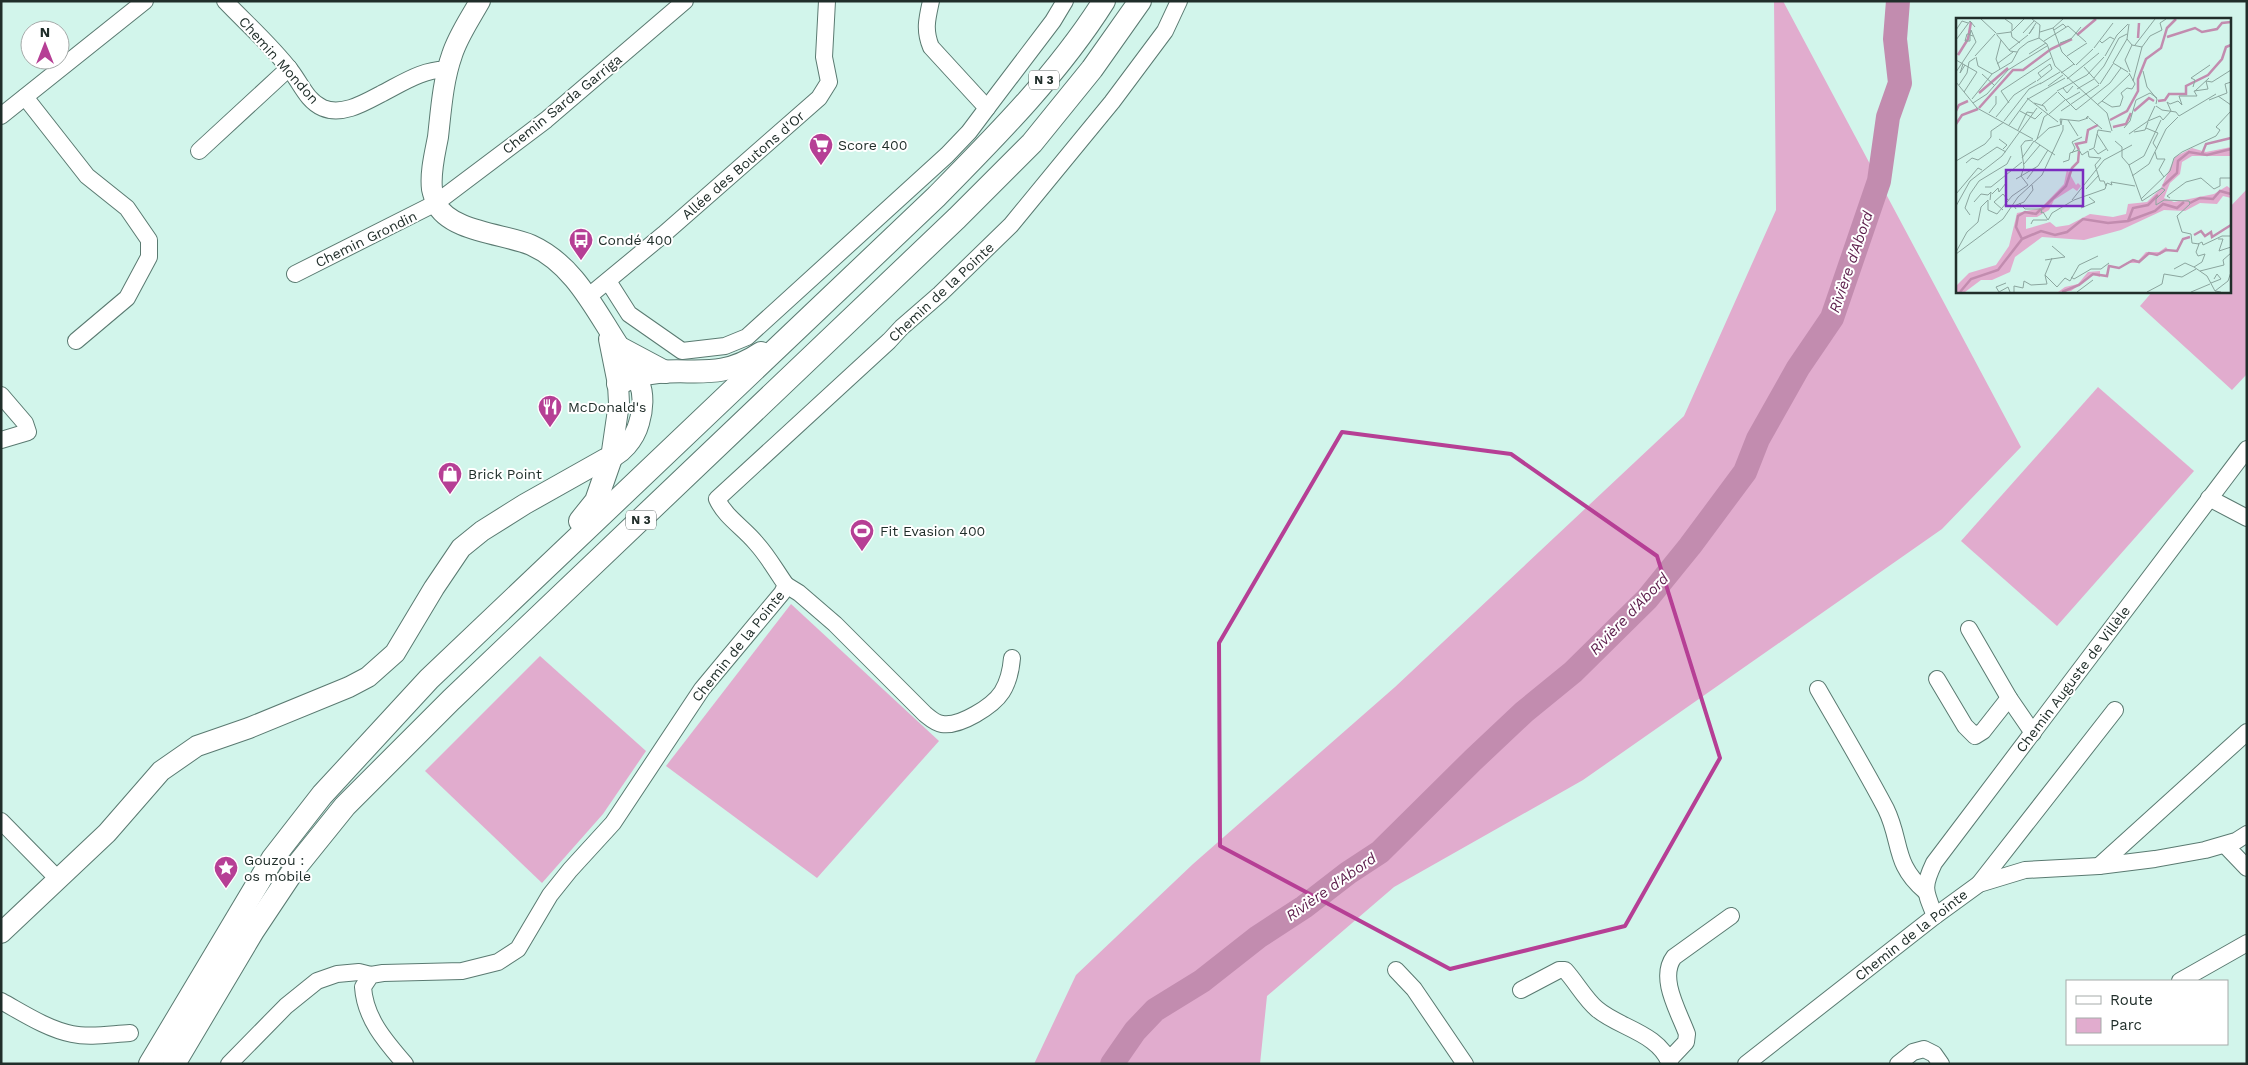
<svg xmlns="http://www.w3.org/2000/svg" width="2248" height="1065" font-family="'Work Sans',sans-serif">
<rect width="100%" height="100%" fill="#d2f5eb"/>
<g fill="#e1acce">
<path d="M 1774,1 L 1783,1 L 2021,447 L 1942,529 L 1583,780 L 1394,887 L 1267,996 L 1260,1064 L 1034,1064 L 1076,975 L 1193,864 L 1395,687 L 1684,416 L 1776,210 Z"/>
<path d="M 2247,189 L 2247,374 L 2232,390 L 2140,306 L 2153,291 L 2229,291 L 2229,208 Z"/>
<path d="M 2098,387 L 2194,471 L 2057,626 L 1961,541 Z"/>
<path d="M 791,604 L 939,741 L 817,878 L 666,766 Z"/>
<path d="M 540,656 L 646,751 L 603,814 L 542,883 L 425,771 Z"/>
</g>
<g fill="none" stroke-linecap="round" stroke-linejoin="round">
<path stroke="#c28caf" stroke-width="24" d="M 1112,1064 L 1135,1031 L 1155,1010 L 1202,981 L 1258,937 L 1304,907 L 1348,873 L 1380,852 L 1473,760 L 1524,712 L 1573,672 L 1647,599 L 1690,546 L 1745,472 L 1758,439 L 1798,368 L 1832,318 L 1879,181 L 1888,117 L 1900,83 L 1895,39 L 1898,1"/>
<defs>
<g id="minor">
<path d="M 225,1 C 247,24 272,46 291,71 C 301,84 307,101 323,108 C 342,116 364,103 381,94 C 401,84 424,68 448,70"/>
<path d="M 25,97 L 87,176 L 127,208 L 149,240 L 149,257 L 127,298 L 76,341"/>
<path d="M 987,108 L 1053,21 L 1065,1"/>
<path d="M 1,116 L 145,1"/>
<path d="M 199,151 L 289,68"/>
<path d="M 295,274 L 436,203 L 546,120 L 685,1"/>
<path d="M 608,281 L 629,314 L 682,351 L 725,346 L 747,337 L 947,155 L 969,132 L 987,108 L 931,47 C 924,30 927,19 931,1"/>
<path d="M 589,296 L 664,234 L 819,98 L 829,82 L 824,57 L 827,1"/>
<path d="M 1,395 L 25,423 L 28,432 L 1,440"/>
<path d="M 2209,498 L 2247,518"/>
<path d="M 786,585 L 799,593 L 835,624 L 925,714 C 930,718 935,723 942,724 C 960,727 993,706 1002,692 C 1009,681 1011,670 1012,658"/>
<path d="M 1969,629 L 2009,698 L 2033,733"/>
<path d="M 1937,679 L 1965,726 L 1975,736 L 1983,731 L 2009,698"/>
<path d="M 1818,689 C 1841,729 1865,769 1886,809 C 1902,842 1893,864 1925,891"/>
<path d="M 1,821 L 57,878"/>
<path d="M 2225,845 L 2247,868"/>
<path d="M 2099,866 L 2247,732"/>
<path d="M 1979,884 L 2115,710"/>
<path d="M 1935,916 C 1925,891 1922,888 1934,863 L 2247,449"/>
<path d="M 1396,970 L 1414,989 L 1465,1064"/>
<path d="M 2180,981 L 2247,943"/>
<path d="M 1521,990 L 1559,970 L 1565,970 C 1576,982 1585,999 1597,1009 C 1619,1028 1659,1033 1670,1064"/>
<path d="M 1,1001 C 23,1013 47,1029 72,1034 C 90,1038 111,1034 130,1033"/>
<path d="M 1669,1060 L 1686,1042 L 1687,1034 C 1679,1012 1658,978 1674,957 L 1731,916"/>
<path d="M 229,1064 L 286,1006 L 317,981 L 337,974 L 359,972 L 371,975"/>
<path d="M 405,1064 C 385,1041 365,1018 363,987 L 371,975 L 383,973 L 462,971 L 498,962 L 518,949 L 550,895 L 570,870 L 613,823 L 702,689 L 782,593 L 786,585 C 776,571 768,556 756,543 C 744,528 725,517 717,499 L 889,341 L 902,327 L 940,294 L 1011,225 L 1112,102 L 1165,31 L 1179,1"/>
<path d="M 1746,1064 L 1935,916 L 1979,884 L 2025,870 L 2099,866 L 2155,859 L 2205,850 L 2236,841 L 2247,834"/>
<path d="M 1898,1064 L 1913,1052 L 1924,1049 L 1934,1054 L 1941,1064"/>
</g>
<g id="major">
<path d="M 609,339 L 618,384 L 619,403 L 611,458"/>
<path d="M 1,933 L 107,833 L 161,771 L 197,746 L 249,728 L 349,687 L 368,677 L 395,653 L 434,588 L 461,548 L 482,531 L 525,504 L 605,459 C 621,457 635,438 639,423 C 643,410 644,394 639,382 C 635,368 624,355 617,343 C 593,306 573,264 531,245 C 506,234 449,232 436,203 C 435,199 433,194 432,189 C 430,172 435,153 438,137 C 441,110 443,80 452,55 C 458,36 470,19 480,1"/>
</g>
<g id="highway">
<path d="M 620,348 L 665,372"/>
<path d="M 618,384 C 625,381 632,376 640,375 C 687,364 715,384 761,353"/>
<path d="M 580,521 L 596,501 L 611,458"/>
<path d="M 150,1064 L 273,858 L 322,795 L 429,679 L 936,197 C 996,136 1058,74 1104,1"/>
<path d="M 174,1064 L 253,931 L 295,868 L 345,806 L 451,700 L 957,218 L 1032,143 L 1092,69 L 1140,1"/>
</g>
</defs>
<use href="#minor" stroke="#5a7a71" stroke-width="18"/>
<use href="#major" stroke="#5a7a71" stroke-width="22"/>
<use href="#highway" stroke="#5a7a71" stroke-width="24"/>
<use href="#minor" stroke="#fff" stroke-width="16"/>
<use href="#major" stroke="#fff" stroke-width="20"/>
<use href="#highway" stroke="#fff" stroke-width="22"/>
</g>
<path fill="none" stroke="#b63f95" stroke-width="4" stroke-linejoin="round" d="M 1342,432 L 1511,454 L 1657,556 L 1720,758 L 1625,926 L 1450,969 L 1220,846 L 1219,643 Z"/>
<defs>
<symbol id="supermarket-pin" viewBox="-11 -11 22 30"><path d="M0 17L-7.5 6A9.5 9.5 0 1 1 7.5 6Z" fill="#b63f95" stroke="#fff"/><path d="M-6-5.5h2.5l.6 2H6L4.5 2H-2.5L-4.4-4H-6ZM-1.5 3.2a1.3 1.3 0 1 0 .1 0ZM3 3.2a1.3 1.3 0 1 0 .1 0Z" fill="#fff"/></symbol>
<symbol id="bus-pin" viewBox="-11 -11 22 30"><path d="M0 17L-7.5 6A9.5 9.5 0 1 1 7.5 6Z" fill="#b63f95" stroke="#fff"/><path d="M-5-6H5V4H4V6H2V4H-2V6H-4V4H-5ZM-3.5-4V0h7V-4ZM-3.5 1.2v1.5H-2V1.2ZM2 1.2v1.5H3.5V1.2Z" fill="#fff"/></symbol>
<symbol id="restaurant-pin" viewBox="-11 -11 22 30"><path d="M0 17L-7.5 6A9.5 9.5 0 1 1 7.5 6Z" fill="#b63f95" stroke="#fff"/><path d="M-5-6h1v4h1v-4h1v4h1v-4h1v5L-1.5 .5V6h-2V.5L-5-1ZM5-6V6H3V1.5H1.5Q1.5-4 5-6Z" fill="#fff"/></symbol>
<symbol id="shop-pin" viewBox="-11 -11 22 30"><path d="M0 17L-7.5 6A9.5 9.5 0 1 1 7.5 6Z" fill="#b63f95" stroke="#fff"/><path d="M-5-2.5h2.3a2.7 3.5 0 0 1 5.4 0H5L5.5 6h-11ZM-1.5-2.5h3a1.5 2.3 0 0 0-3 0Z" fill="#fff"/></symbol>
<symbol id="stadium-pin" viewBox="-11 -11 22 30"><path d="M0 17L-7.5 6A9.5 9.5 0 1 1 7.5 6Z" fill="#b63f95" stroke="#fff"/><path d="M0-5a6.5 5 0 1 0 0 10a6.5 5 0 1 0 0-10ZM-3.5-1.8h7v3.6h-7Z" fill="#fff"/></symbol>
<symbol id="sight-pin" viewBox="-11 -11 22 30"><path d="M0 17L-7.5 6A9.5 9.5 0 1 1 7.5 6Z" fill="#b63f95" stroke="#fff"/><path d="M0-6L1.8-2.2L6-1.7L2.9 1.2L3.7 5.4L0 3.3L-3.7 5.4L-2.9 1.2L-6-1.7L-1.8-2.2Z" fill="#fff"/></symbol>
</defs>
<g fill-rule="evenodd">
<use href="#supermarket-pin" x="807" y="131" width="28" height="38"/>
<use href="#bus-pin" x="567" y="226" width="28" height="38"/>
<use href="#restaurant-pin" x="536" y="393" width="28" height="38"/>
<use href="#shop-pin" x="436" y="460" width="28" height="38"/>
<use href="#stadium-pin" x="848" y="517" width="28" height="38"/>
<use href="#sight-pin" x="212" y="854" width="28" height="38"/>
</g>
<g text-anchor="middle" stroke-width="4" stroke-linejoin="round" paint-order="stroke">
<g fill="#fff" stroke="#636d6a" stroke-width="1">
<rect x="1029" y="70.5" width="30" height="19" rx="4"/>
<rect x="626" y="510.5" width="30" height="19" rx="4"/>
</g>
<g font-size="12" font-weight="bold" fill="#202e2a">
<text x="1044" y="84">N 3</text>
<text x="641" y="524">N 3</text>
</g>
<g font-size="14" fill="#202e2a" stroke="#fff">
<text transform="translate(279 60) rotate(48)" y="5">Chemin Mondon</text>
<text transform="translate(562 104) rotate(-39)" y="5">Chemin Sarda Garriga</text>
<text transform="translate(743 165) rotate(-41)" y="5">Allée des Boutons d'Or</text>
<text transform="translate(366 239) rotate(-26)" y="5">Chemin Grondin</text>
<text transform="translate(941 292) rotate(-43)" y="5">Chemin de la Pointe</text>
<text transform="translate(738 646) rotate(-51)" y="5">Chemin de la Pointe</text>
<text transform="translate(2073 679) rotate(-53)" y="5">Chemin Auguste de Villèle</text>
<text transform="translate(1911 935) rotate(-38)" y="5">Chemin de la Pointe</text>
</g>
<g font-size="14" fill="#202e2a" stroke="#fff" text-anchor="start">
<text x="838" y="150">Score 400</text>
<text x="598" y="245">Condé 400</text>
<text x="568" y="412">McDonald's</text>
<text x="468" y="479">Brick Point</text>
<text x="880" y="536">Fit Evasion 400</text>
<text x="244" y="865">Gouzou :<tspan x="244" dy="16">os mobile</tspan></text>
</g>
<g font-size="15" font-style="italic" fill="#5d1d4b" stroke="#fff">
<text transform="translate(1851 262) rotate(-71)" y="5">Rivière d'Abord</text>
<text transform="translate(1629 614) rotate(-46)" y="5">Rivière d'Abord</text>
<text transform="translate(1331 887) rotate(-35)" y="5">Rivière d'Abord</text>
</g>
</g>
<g transform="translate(1956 18)">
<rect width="275" height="275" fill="#d2f5eb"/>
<path d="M 275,129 L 275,138 L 236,138 L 226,144 L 224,156 L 214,165 L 208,180 L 218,184 L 258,176 L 271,168 L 275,171 L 275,180 L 267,178 L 261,186 L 244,185 L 229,193 L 208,192 L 165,212 L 128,222 L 86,219 L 59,239 L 54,254 L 36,262 L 25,262 L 9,274 L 0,274 L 0,268 L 13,255 L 40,247 L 53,228 L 61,195 L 85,190 L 108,166 L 111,151 L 120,167 L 122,165 L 125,168 L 121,173 L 117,170 L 98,182 L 93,192 L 81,199 L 70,199 L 70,211 L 94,204 L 100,209 L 113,207 L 134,196 L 157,199 L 170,196 L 172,186 L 191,184 L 205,170 L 219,139 L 236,130 L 250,134 ZM 210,229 L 212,232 L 204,237 L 193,237 L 183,245 L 170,245 L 178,241 L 182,243 L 190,234 L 203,234 ZM 144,253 L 144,259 L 137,257 L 115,273 L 102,274 L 109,269 L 122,266 L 132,254 Z" fill="#e1acce"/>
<path fill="none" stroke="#c28caf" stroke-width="2.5" d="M 121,17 L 140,1M 211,19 L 239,10 L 246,14 L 261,11 L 266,5 L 275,4M 182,20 L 183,5M 2,37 L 12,21 L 15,4M 23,75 L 52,50M 202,83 L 209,82 L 213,76 L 230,76 L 230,68 L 252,57 L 266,41 L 270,29 L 275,27M 23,90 L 57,52 L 67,52 L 95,31 L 116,21M 0,93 L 3,87 L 12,83M 178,93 L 193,80 L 198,83M 154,102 L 171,93 L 182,73 L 182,61 L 190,41 L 205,30 L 211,10 L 220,1M 0,106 L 6,97 L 22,91M 157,109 L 170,106 L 175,95M 123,132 L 120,126 L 130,124 L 132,112 L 142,107M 246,136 L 250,126 L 275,120M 207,168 L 221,155 L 222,143 L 233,134 L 251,137 L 275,131M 234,185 L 244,180 L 257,181 L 264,173 L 275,176M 86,191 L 110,168 L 116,150 L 122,144 L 123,133M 172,203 L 199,193 L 207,186 L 221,190 L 228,184M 238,217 L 245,213 L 249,218 L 255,214 L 256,219 L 275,207M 66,221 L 85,213 L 99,217 L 111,214 L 127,201 L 152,205 L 172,203 L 177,190 L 192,187 L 202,177M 4,274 L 15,261 L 42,252 L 66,221 L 60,209 L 62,198 L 69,194 L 80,196 L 85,191M 106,274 L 123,267 L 137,256 L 151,258 L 153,248 L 163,250 L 177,242 L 183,244 L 193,235 L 201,237 L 210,232 L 221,233 L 227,221 L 234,219"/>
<path fill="none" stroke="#8ba59e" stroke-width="1" d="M 25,1 L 40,15M 49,1 L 56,6 L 56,13M 76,1 L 84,7 L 83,20 L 91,26 L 99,48 L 151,95 L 156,113M 173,6 L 171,21 L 176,27 L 169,42 L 174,54M 112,8 L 130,24M 78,9 L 73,16 L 80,5M 97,10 L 106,34 L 119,47M 0,12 L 6,3 L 12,5M 15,12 L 14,17 L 14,23 L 9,23 L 11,16 L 13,16 L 14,17 L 17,18M 98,12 L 107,6 L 110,9M 55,13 L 56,19 L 64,25M 56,13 L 68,1M 84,14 L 97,10 L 107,1M 67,15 L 78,3M 40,16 L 55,14M 41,17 L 54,33 L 61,34M 0,22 L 14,3 L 19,9M 88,23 L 112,8M 144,23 L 146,25 L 154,19 L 158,21M 104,25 L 115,21 L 125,9M 176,27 L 186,29 L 194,18 L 206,12 L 204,5 L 210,1M 179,27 L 199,1M 138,30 L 157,5M 53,32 L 72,17M 73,36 L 90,25M 19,38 L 39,16M 111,38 L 131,25M 149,38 L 161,17 L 172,6M 20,39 L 22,48 L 36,56M 0,42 L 21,54 L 8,74M 157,45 L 171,21M 157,45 L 172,54M 7,46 L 4,55 L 9,47M 41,46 L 57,34M 120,47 L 137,31M 128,49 L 143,66M 44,51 L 40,41 L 45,22M 187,53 L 191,69 L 201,81 L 200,86M 0,54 L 20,24 L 15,12M 105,55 L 118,46M 26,56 L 38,67M 85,59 L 82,55 L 94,46M 138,60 L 148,48 L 163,20 L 171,16M 111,61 L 143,35M 81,63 L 96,51 L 94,46M 177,63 L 186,29M 0,64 L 21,90 L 77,121M 84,66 L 104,54M 144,66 L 157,46M 3,67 L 11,55 L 13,44 L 19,40M 92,68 L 107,57M 237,69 L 239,62 L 235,60 L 254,47M 107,70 L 111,75 L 117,68M 121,71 L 138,61M 101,73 L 131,57 L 148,39M 239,73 L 253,60M 102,74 L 120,92M 262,78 L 275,87M 71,80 L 102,104M 16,81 L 36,56 L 56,44 L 63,31 L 72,24 L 83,20M 134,81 L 154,65 L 165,50M 110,82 L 124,74M 253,82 L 271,75 L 269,66 L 275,64M 146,83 L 174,56M 17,85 L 31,76 L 52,52 L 91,28M 53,85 L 45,73 L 95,40M 78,85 L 88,88 L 91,93M 86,87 L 101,74M 141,87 L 146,83 L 156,89 L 164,88 L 167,79 L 165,75 L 171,70 L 176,71 L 179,66 L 173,55M 200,88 L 206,92 L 220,94 L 223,98 L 260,76M 120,92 L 134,81M 64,93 L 79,101 L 86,94M 105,93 L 143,67M 215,93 L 211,84 L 214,86 L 222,83 L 226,87 L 223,78 L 241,78 L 238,73 L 252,71 L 250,63 L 256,64 L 275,52M 33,95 L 40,86 L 40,78M 93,96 L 109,82M 40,99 L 58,77 L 80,63M 133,100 L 146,111M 106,101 L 105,107 L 104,101 L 123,103 L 132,100 L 132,98 L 130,100M 112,102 L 122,118M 48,103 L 73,71 L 85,65M 192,103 L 204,98 L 207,102 L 215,93M 53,107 L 72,81 L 109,60M 168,110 L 174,103 L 180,82 L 194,75 L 201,80M 190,110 L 202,115 L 197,125 L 201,131M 62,112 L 71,94 L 77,95M 178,114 L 189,112 L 192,104M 141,116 L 152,133M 173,116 L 192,103 L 199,88M 43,121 L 51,127 L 47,131M 81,121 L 88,99 L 92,96M 78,123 L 99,137M 79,123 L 93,110 L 104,107M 159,123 L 166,129 L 166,139 L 173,147 L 186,183 L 206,170 L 209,172 L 200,181 L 200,187 L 208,182 L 233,183 L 234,186 L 221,198 L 226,214 L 235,216 L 236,225 L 243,226 L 240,234 L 242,238 L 249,236 L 246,244 L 238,249 L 251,258 L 259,273 L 265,274M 138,131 L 142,136 L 150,131M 133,132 L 138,130 L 142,112 L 155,114M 132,133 L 133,139 L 145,140 L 139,147 L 144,163 L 148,163 L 150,168M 199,134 L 201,141 L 209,141M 116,135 L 119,130 L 116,124 L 126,119M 66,140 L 78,123M 0,143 L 29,126 L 35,119 L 35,113 L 48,104M 107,144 L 113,142 L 114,135 L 123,132 L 126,137 L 132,133M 10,145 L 16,140 L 22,142 L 41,129 L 50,134M 68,146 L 84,127M 173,147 L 188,138 L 205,102M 82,148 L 92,132M 176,158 L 193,146 L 210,111 L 222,99M 208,159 L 203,152 L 209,141M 60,161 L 82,148M 71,161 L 80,149M 23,163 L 51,146 L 55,138M 29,169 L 35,169 L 66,144M 130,171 L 143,157M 0,176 L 22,150 L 26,152M 14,176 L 23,163M 36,176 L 42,170 L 43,174 L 50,165M 214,180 L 211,178 L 230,164 L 245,160 L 258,171 L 264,168 L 264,160 L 275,160M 185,181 L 214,153 L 218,140 L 226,134 L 260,118 L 264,112 L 260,109 L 275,93M 116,182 L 148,142 L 176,127M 18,184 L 25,176 L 32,177 L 35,174 L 34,182M 63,185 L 69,191 L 86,191 L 85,195 L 87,194 L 92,202 L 96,195 L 118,182 L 149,171 L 151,165 L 156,167 L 155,164 L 179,168M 0,188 L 14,163 L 46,138 L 81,90M 125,190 L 139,184 L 133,179M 60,191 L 58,188 L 68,184 L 77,172 L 76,167M 47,192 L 38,184 L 47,176 L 52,182M 14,197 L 9,190 L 14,176M 75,206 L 77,202 L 91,202M 262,221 L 267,221 L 263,233 L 275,229M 242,226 L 246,224 L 247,227 L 266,218 L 275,218M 0,234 L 11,214 L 22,204 L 25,189 L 32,182 L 32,192 L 41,196 L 56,178 L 72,167 L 65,158 L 68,149 L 65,128 L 69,123 L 77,122M 0,236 L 47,201 L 62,179 L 86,157 L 107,112 L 107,107M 89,242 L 109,239 L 96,228M 218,251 L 229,245 L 238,249M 244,253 L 268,247 L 267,242 L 275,235M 89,257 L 96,240M 115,259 L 118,261 L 135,251 L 145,251 L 153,245M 50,265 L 40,269 L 43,274 L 52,269 L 54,274M 255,265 L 265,261 L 261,256 L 258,261M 259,273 L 272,263 L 275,254M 58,274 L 58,268 L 67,270 L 68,263 L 75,267 L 91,266 L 89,257 L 101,269 L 109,260 L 114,263 L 123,247 L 142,238M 121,274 L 137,262M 191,274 L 206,266 L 208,256 L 226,259 L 240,251M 235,274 L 254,266"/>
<path fill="#7b2cbf" fill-opacity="0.15" stroke="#7b2cbf" stroke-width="2.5" d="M 50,152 L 127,152 L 127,188 L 50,188 Z"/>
<rect width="275" height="275" fill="none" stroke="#202e2a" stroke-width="2.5"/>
</g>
<rect width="2248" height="1065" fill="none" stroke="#202e2a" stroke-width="5"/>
<rect x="2066" y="980" width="162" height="65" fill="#ffffff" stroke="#a6abaa"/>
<rect x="2076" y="996" width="25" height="8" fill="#ffffff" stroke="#a6abaa"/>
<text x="2110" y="1005" font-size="15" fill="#202e2a">Route</text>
<rect x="2076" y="1018" width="25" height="15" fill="#e1acce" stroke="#a6abaa"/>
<text x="2110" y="1030" font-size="15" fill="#202e2a">Parc</text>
<g transform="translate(45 45)"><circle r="24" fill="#ffffff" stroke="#a6abaa"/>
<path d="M0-4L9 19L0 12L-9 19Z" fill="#b63f95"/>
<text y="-8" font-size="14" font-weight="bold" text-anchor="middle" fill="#202e2a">N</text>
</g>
</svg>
